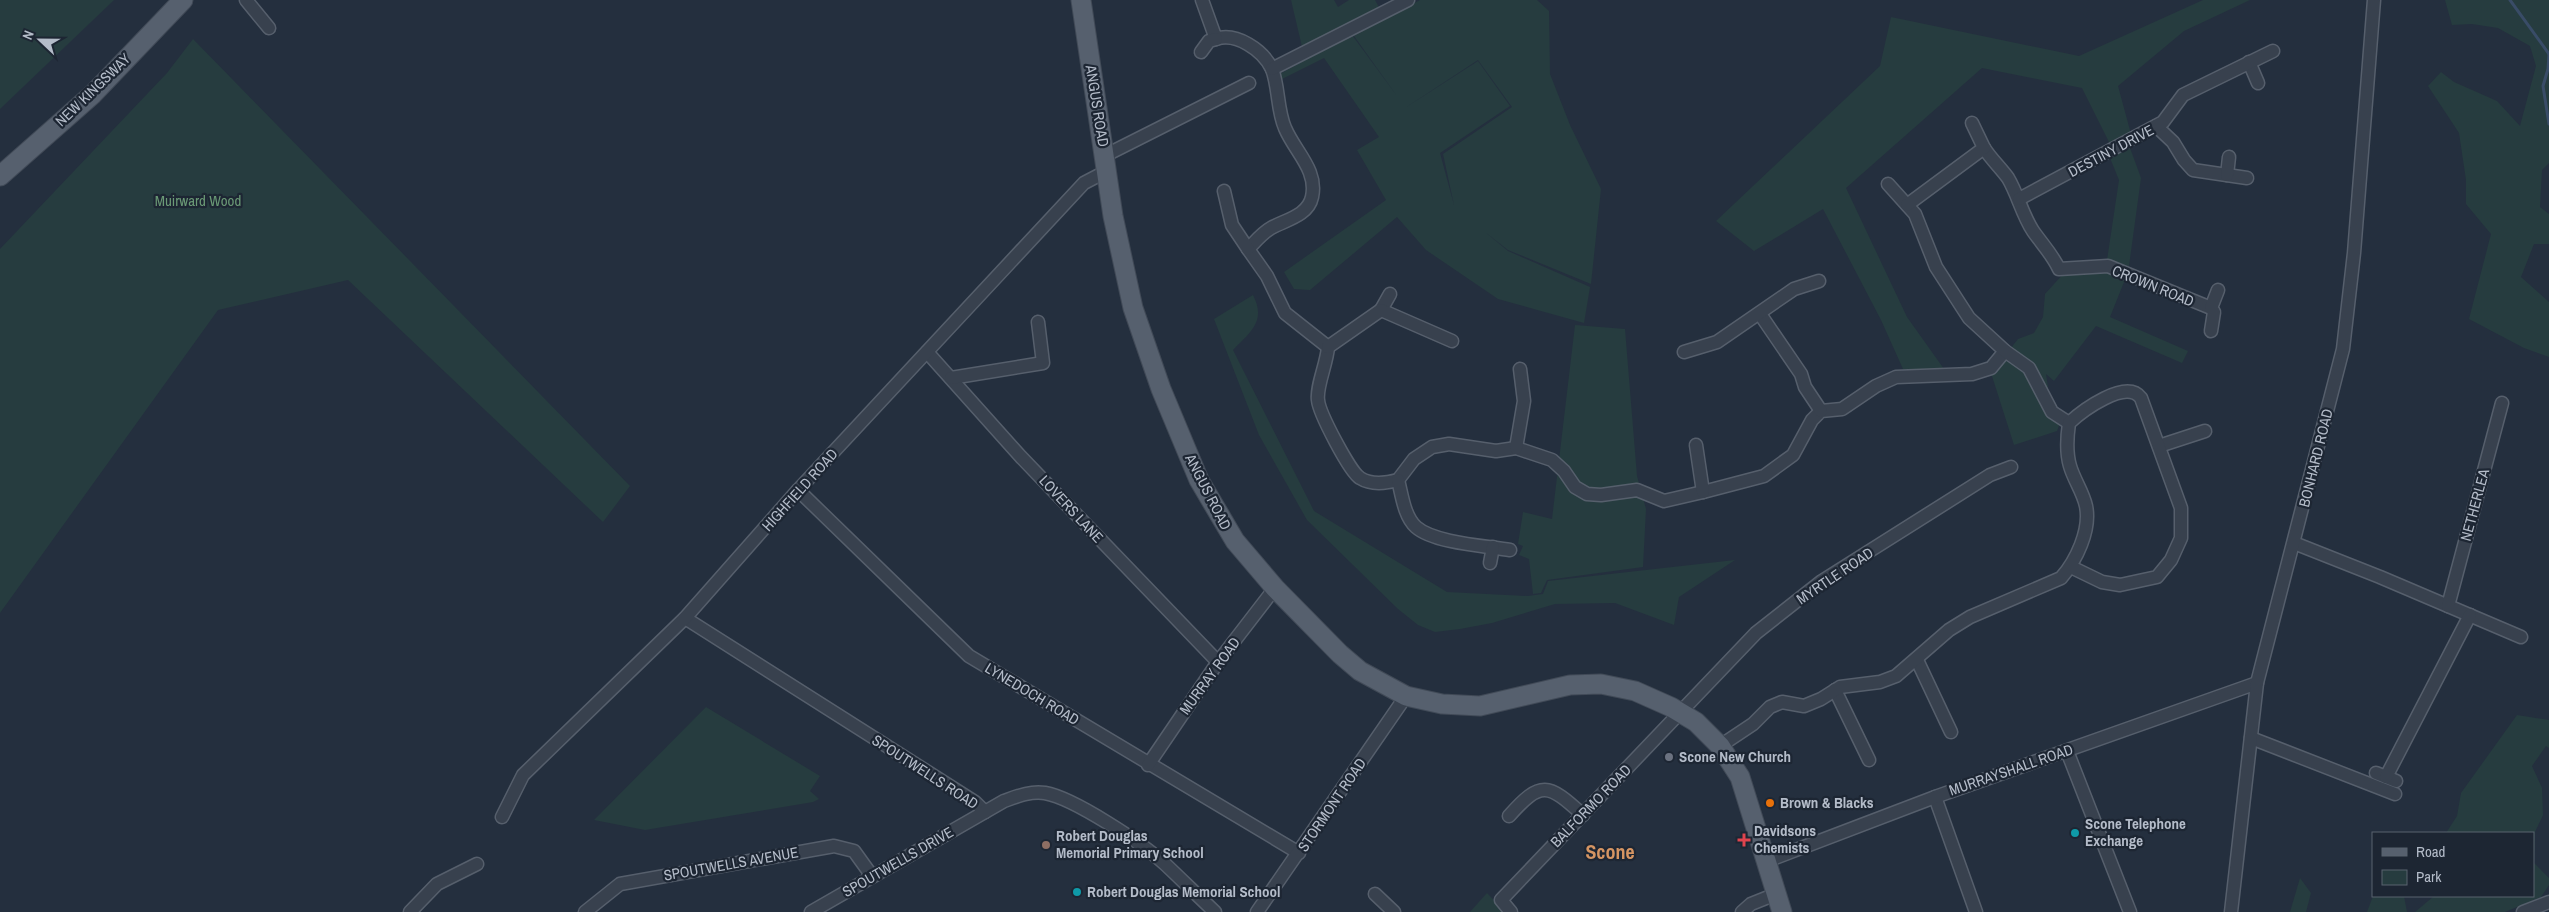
<svg xmlns="http://www.w3.org/2000/svg" width="2549" height="912" font-family="'Archivo Narrow',sans-serif">
<rect width="100%" height="100%" fill="#242f3e"/>
<g fill="#263c3f" fill-rule="evenodd">
<path d="M 0,0 L 114,0 L 0,109 Z"/>
<path d="M 1291,0 L 1334,0 L 1338,7 L 1349,0 L 1375,0 L 1381,11 L 1303,51 Z"/>
<path d="M 1420,0 L 1537,0 L 1549,11 L 1550,74 L 1570,125 L 1601,189 L 1591,284 L 1508,250 L 1485,232 L 1508,251 L 1590,287 L 1584,323 L 1498,299 L 1426,250 L 1397,217 L 1310,290 L 1294,289 L 1284,272 L 1386,200 L 1357,150 L 1379,137 L 1324,58 L 1280,80 L 1278,75 L 1352,35 L 1397,96 L 1354,36 ZM 1478,60 L 1512,107 L 1443,154 L 1454,205 L 1440,153 L 1510,106 L 1478,61 L 1405,108 Z"/>
<path d="M 2203,0 L 2250,0 L 2184,31 L 2118,86 L 2131,134 L 2110,144 L 2082,88 L 1982,68 L 1846,188 L 1907,317 L 1944,369 L 1903,369 L 1881,320 L 1823,209 L 1754,251 L 1716,221 L 1880,66 L 1891,17 L 2079,56 Z"/>
<path d="M 2445,0 L 2549,0 L 2549,163 L 2542,170 L 2540,207 L 2549,214 L 2549,244 L 2534,244 L 2521,277 L 2549,302 L 2549,357 L 2524,348 L 2469,319 L 2491,234 L 2466,204 L 2466,180 L 2459,133 L 2428,86 L 2441,72 L 2454,82 L 2497,101 L 2520,126 L 2536,66 L 2530,46 L 2498,28 L 2472,24 L 2452,25 Z"/>
<path d="M 193,39 L 630,486 L 603,522 L 348,280 L 218,310 L 0,613 L 0,249 L 167,73 Z"/>
<path d="M 2130,148 L 2141,178 L 2129,266 L 2107,260 L 2119,180 L 2110,158 Z"/>
<path d="M 2064,273 L 2107,273 L 2126,277 L 2110,317 L 2188,351 L 2182,363 L 2096,326 L 2054,381 L 2046,374 L 2048,387 L 2038,397 L 2060,423 L 2057,431 L 2014,445 L 1991,373 L 2018,339 L 2034,333 L 2043,317 L 2045,294 Z"/>
<path d="M 1253,295 C 1267,322 1249,333 1233,350 L 1314,511 L 1447,592 L 1528,596 L 1543,594 L 1548,581 L 1735,560 L 1679,597 L 1674,625 L 1615,603 L 1555,604 L 1492,623 L 1460,629 L 1435,632 L 1418,625 L 1398,609 L 1307,520 L 1259,435 L 1214,319 Z"/>
<path d="M 1575,325 L 1625,329 L 1637,476 L 1646,509 L 1643,567 L 1547,580 L 1541,593 L 1533,594 L 1529,559 L 1519,555 L 1523,546 L 1518,544 L 1523,512 L 1552,519 Z"/>
<path d="M 706,707 L 820,776 L 810,791 L 819,799 L 813,802 L 645,830 L 594,820 Z"/>
<path d="M 2517,715 L 2549,720 L 2549,748 L 2546,746 L 2532,766 L 2542,788 L 2543,815 L 2535,832 L 2534,863 L 2549,878 L 2549,885 L 2541,897 L 2505,912 L 2415,912 L 2434,896 L 2533,896 L 2533,833 L 2446,833 L 2457,816 L 2461,793 Z"/>
<path d="M 2300,878 L 2311,893 L 2306,912 L 2290,912 Z"/>
<path d="M 1487,893 L 1505,912 L 1470,912 Z"/>
<path d="M 2373,896 L 2404,896 L 2407,912 L 2367,912 Z"/>
</g>
<g fill="none" stroke-linecap="round" stroke-linejoin="round">
<g stroke="#394c67" stroke-width="3">
<path d="M 2510,0 L 2549,54"/>
<path d="M 2549,54 L 2548,69 L 2543,86 L 2549,124"/>
</g>
<defs>
<g id="minor">
<path d="M 246,0 L 269,28"/>
<path d="M 1202,0 L 1216,39 C 1236,32 1263,50 1272,69 C 1279,87 1277,110 1285,128 C 1295,152 1318,170 1312,197 C 1308,216 1285,220 1271,228 C 1262,233 1255,242 1248,249 L 1267,276 L 1285,313 L 1328,347 C 1327,363 1316,387 1318,400 C 1319,413 1350,472 1360,478 C 1371,485 1387,483 1398,480 L 1414,459 L 1432,447 L 1449,444 L 1496,451 L 1516,448 L 1552,460 L 1564,471 L 1575,487 L 1587,494 L 1601,495 L 1637,490 L 1664,501 L 1703,492 L 1764,476 L 1793,455 L 1812,420 L 1821,411 L 1842,409 L 1876,386 L 1896,377 L 1972,374 L 1991,368 L 2005,351"/>
<path d="M 1201,52 L 1209,41 L 1216,39"/>
<path d="M 2249,62 L 2258,83"/>
<path d="M 1272,69 L 1408,0"/>
<path d="M 2156,126 L 2173,142 L 2184,160 L 2193,170 L 2247,178"/>
<path d="M 1984,148 C 1991,159 2000,167 2008,178 C 2018,195 2022,214 2033,231 C 2042,244 2052,254 2059,269 L 2108,266 L 2211,308"/>
<path d="M 1104,156 L 1249,83"/>
<path d="M 2227,175 L 2229,157"/>
<path d="M 1888,184 L 1915,214 L 1936,267 L 1969,318 L 2005,351 L 2029,368 L 2052,412 L 2069,423"/>
<path d="M 1224,191 L 1232,225 L 1248,249"/>
<path d="M 2019,199 L 2163,122 L 2183,95 L 2273,51"/>
<path d="M 1907,205 L 1984,148 L 1972,123"/>
<path d="M 1381,310 L 1390,294"/>
<path d="M 1760,314 L 1801,374 L 1805,387 L 1821,411"/>
<path d="M 2211,331 L 2214,312 L 2211,308 L 2218,290"/>
<path d="M 1328,347 L 1381,310 L 1452,341"/>
<path d="M 927,352 L 1021,457 L 1218,662"/>
<path d="M 1684,352 L 1717,342 L 1794,289 L 1819,281"/>
<path d="M 951,378 L 1043,363 L 1038,322"/>
<path d="M 1696,445 L 1703,492"/>
<path d="M 2159,446 L 2205,431"/>
<path d="M 1516,448 L 1524,401 L 1520,369"/>
<path d="M 1398,480 C 1402,495 1404,516 1416,527 C 1434,543 1486,546 1510,550"/>
<path d="M 798,490 L 969,656 L 1299,853"/>
<path d="M 2294,543 L 2380,577 L 2521,637"/>
<path d="M 1490,563 L 1493,547"/>
<path d="M 2448,606 L 2502,403"/>
<path d="M 685,618 L 975,802 L 985,812"/>
<path d="M 1917,660 L 1951,732"/>
<path d="M 1835,690 L 1869,760"/>
<path d="M 2251,738 L 2395,794"/>
<path d="M 1720,746 L 1753,724 L 1770,707 L 1782,702 L 1804,706 L 1821,699 L 1840,687 L 1880,682 L 1896,676 L 1949,630 L 1970,617 L 2061,578 C 2076,561 2091,530 2086,506 C 2083,492 2074,480 2070,466 C 2066,453 2067,437 2069,423 C 2082,411 2126,378 2141,398 L 2181,508 L 2181,538 L 2171,560 L 2157,577 L 2120,585 L 2102,582 L 2071,567"/>
<path d="M 2067,751 L 2130,912"/>
<path d="M 1148,765 L 1218,662 L 1275,588"/>
<path d="M 2376,773 L 2396,781"/>
<path d="M 2386,777 L 2470,615"/>
<path d="M 1935,797 L 1976,912"/>
<path d="M 1509,816 C 1541,780 1548,783 1583,815"/>
<path d="M 502,817 L 523,775 L 685,618 L 798,490 L 1084,183 L 1107,171"/>
<path d="M 1767,861 L 1935,797 L 2257,683"/>
<path d="M 1375,894 L 1394,912"/>
<path d="M 410,912 L 437,884 L 477,864"/>
<path d="M 585,912 L 620,884 L 834,846 L 854,851 L 872,876"/>
<path d="M 811,912 L 1004,801 C 1018,796 1030,791 1045,793 C 1074,798 1143,844 1165,864 C 1182,880 1198,896 1215,912"/>
<path d="M 1257,912 L 1406,696"/>
<path d="M 1511,912 L 1501,900 L 1756,633 L 1822,581 L 1990,475 L 2011,467"/>
<path d="M 1742,912 L 1751,904 L 1776,894"/>
<path d="M 2231,912 L 2257,683 L 2343,349 L 2354,253 L 2374,0"/>
<path d="M 2523,912 L 2549,902"/>
</g>
<g id="primary">
<path d="M 1081,0 L 1113,216 L 1133,308 L 1161,389 L 1199,480 L 1235,541 L 1275,588 L 1340,654 L 1360,671 L 1406,696 L 1442,704 L 1480,706 L 1570,685 L 1601,684 L 1635,691 L 1671,707 L 1696,722 L 1720,746 L 1740,777 L 1782,912"/>
<path d="M 0,176 L 93,94 L 183,0"/>
</g>
</defs>
<use href="#minor" stroke="#565f6c" stroke-width="15"/>
<use href="#primary" stroke="#414a57" stroke-width="21"/>
<use href="#minor" stroke="#38414e" stroke-width="12"/>
<use href="#primary" stroke="#56606e" stroke-width="19"/>
</g>
<circle fill="#6b7280" stroke="#1d2633" stroke-width="2" cx="1669" cy="757" r="5"/>
<circle fill="#e8710a" stroke="#1d2633" stroke-width="2" cx="1770" cy="803" r="5"/>
<g fill="#0f9aa8" stroke="#1d2633" stroke-width="2">
<circle cx="2075" cy="833" r="5"/>
<circle cx="1077" cy="892" r="5"/>
</g>
<path fill="#e0444e" stroke="#1d2633" stroke-width="2" d="M1741.5 832.5h5v5h5v5h-5v5h-5v-5h-5v-5h5z"/>
<circle fill="#8d6e63" stroke="#1d2633" stroke-width="2" cx="1046" cy="845" r="5"/>
<g text-anchor="middle" stroke-width="4.5" stroke-linejoin="round" paint-order="stroke">
<g font-size="15" fill="#b4bcc9" stroke="#1d2633">
<text transform="translate(93 90) rotate(-44)" y="5">NEW KINGSWAY</text>
<text transform="translate(1097 106) rotate(81)" y="5">ANGUS ROAD</text>
<text transform="translate(2111 151) rotate(-28)" y="5">DESTINY DRIVE</text>
<text transform="translate(2153 286) rotate(22)" y="5">CROWN ROAD</text>
<text transform="translate(2316 458) rotate(-76)" y="5">BONHARD ROAD</text>
<text transform="translate(800 490) rotate(-48)" y="5">HIGHFIELD ROAD</text>
<text transform="translate(1208 492) rotate(63)" y="5">ANGUS ROAD</text>
<text transform="translate(2475 505) rotate(-75)" y="5">NETHERLEA</text>
<text transform="translate(1071 509) rotate(47)" y="5">LOVERS LANE</text>
<text transform="translate(1835 576) rotate(-34)" y="5">MYRTLE ROAD</text>
<text transform="translate(1210 676) rotate(-54)" y="5">MURRAY ROAD</text>
<text transform="translate(1032 694) rotate(31)" y="5">LYNEDOCH ROAD</text>
<text transform="translate(2011 770) rotate(-19)" y="5">MURRAYSHALL ROAD</text>
<text transform="translate(925 772) rotate(33)" y="5">SPOUTWELLS ROAD</text>
<text transform="translate(1332 805) rotate(-56)" y="5">STORMONT ROAD</text>
<text transform="translate(1591 806) rotate(-46)" y="5">BALFORMO ROAD</text>
<text transform="translate(898 862) rotate(-30)" y="5">SPOUTWELLS DRIVE</text>
<text transform="translate(731 864) rotate(-10)" y="5">SPOUTWELLS AVENUE</text>
</g>
<g font-size="15" fill="#6b9a76" stroke="#1d2633">
<text x="198" y="206">Muirward Wood</text>
</g>
<g font-size="15" font-weight="bold" fill="#b4bcc9" stroke="#1d2633" text-anchor="start">
<text x="1679" y="762">Scone New Church</text>
<text x="1780" y="808">Brown &amp; Blacks</text>
<text x="2085" y="829">Scone Telephone<tspan x="2085" dy="17">Exchange</tspan></text>
<text x="1754" y="836">Davidsons<tspan x="1754" dy="17">Chemists</tspan></text>
<text x="1056" y="841">Robert Douglas<tspan x="1056" dy="17">Memorial Primary School</tspan></text>
<text x="1087" y="897">Robert Douglas Memorial School</text>
</g>
<g font-size="20" font-weight="bold" fill="#d59563" stroke="#1d2633">
<text x="1610" y="859">Scone</text>
</g>
</g>
<rect x="2372" y="832" width="162" height="65" fill="#1d2633" stroke="#59626f"/>
<rect x="2382" y="848" width="25" height="8" fill="#56606e" stroke="#59626f"/>
<text x="2416" y="857" font-size="15" fill="#b4bcc9">Road</text>
<rect x="2382" y="870" width="25" height="15" fill="#263c3f" stroke="#59626f"/>
<text x="2416" y="882" font-size="15" fill="#b4bcc9">Park</text>
<g transform="translate(40 40) rotate(292)" stroke="#1d2633" stroke-width="4" paint-order="stroke">
<path d="M0-4L9 19L0 12L-9 19Z" fill="#b4bcc9"/>
<text y="-8" font-size="14" font-weight="bold" text-anchor="middle" fill="#b4bcc9">N</text>
</g>
</svg>
